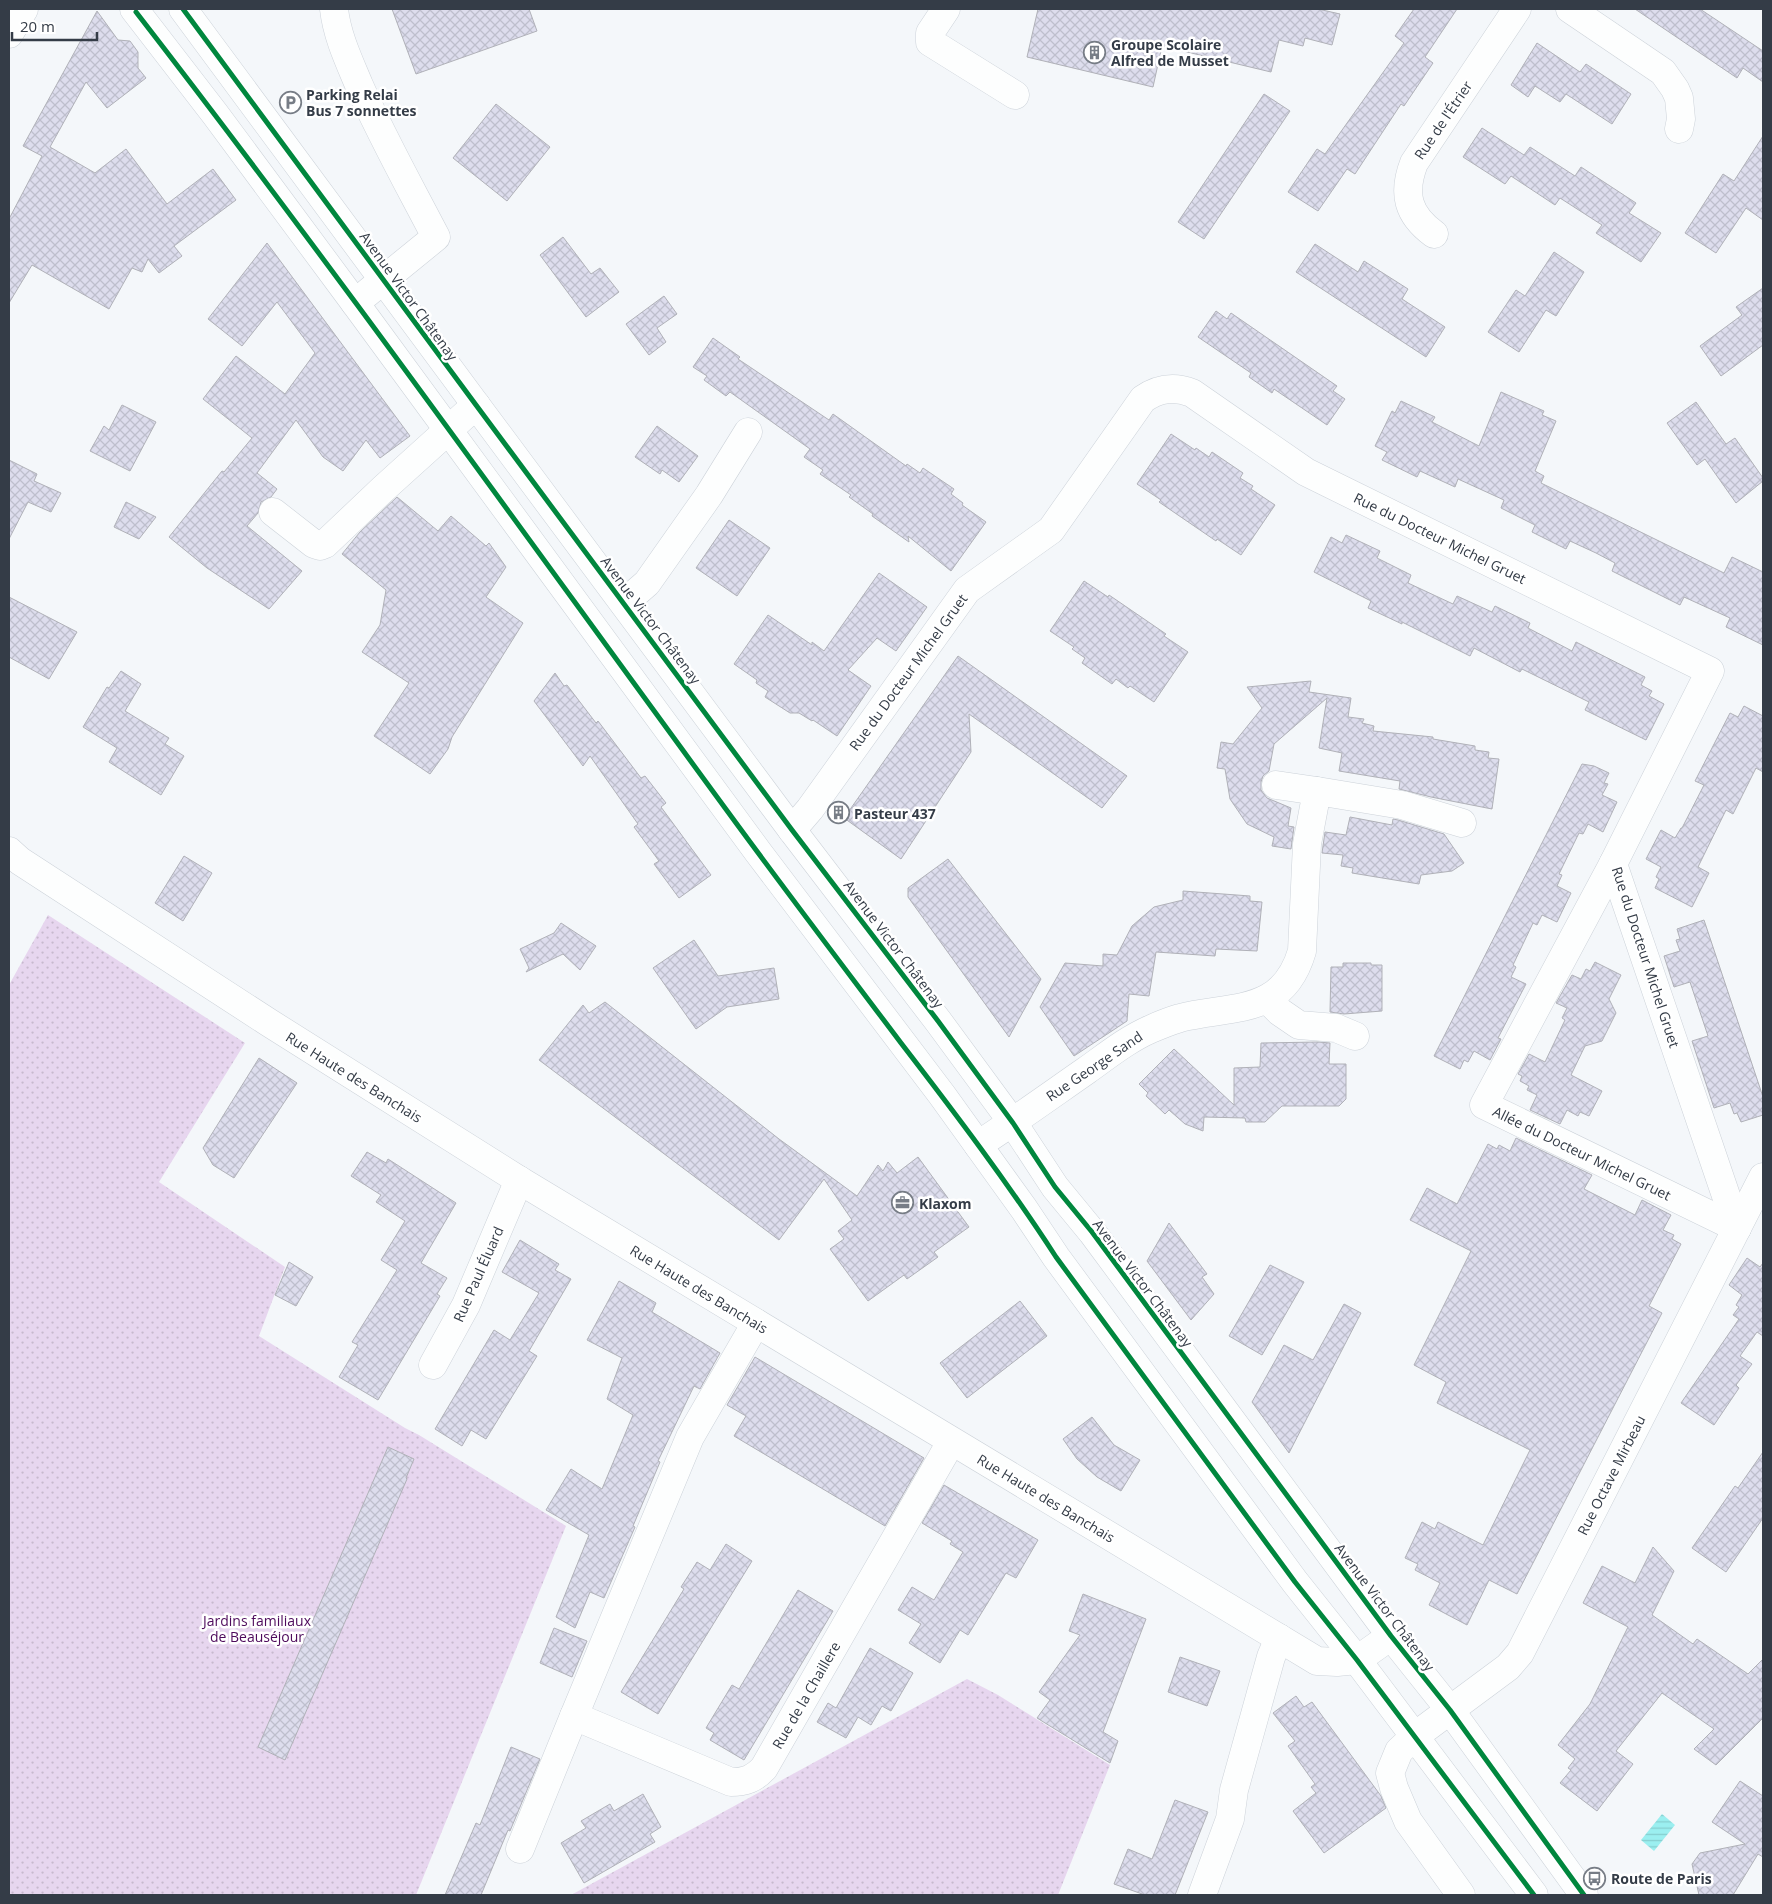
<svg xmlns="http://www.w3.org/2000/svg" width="1772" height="1904" viewBox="0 0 1772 1904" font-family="'Open Sans',sans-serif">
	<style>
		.garden { fill: url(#garden-dots) }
		.water { fill: url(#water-rules) }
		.building { fill: url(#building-cross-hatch); stroke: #b0b1b8 }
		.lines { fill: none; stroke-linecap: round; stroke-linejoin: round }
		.minor-casing { stroke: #ccd2d9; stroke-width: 29 }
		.major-casing { stroke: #ccd2d9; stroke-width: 29 }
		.minor { stroke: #fdfefe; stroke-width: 28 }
		.major { stroke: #fdfefe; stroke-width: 28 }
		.cycleway-casing { stroke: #fff; stroke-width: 8 }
		.cycleway { stroke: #00873e; stroke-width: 5 }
		.labels { text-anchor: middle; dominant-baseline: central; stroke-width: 5; stroke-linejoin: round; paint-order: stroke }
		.poi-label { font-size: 14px; font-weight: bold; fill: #343c47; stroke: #fff; text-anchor: start }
		.street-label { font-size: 14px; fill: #343c47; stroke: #fff }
		.park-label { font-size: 14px; fill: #4e0b5c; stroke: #fff }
	</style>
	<defs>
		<pattern id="garden-dots" width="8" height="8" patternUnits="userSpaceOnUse" patternTransform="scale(1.25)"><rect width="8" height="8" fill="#e7d6ef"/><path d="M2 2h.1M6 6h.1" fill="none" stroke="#c7b9ce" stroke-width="1.8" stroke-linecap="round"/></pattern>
		<pattern id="water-rules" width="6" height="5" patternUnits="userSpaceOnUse" patternTransform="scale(1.25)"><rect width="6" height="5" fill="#9beff0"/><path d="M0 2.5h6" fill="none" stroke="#86cecf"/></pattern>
		<pattern id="building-cross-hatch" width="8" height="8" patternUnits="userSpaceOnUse" patternTransform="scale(1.25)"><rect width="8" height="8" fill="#dddded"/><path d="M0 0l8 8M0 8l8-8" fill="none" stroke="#bebfcd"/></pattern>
	</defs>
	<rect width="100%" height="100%" fill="#f4f7fa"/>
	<g class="garden">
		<polygon points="48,915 245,1043 159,1182 285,1267 259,1336 405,1428 419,1435 566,1526 416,1895 9,1895 9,985"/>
		<polygon points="967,1679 998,1695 1110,1765 1058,1895 571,1895"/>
	</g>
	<polygon class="water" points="1662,1814 1675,1825 1654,1851 1641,1840"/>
	<g class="building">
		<polygon points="392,9 529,9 537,31 416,74"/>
		<polygon points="1038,9 1318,9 1340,14 1332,45 1305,38 1303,46 1279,40 1271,72 1162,46 1153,87 1027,57"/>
		<polygon points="1414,9 1457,9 1425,57 1433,63 1404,106 1401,104 1355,174 1347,169 1318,211 1288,192 1317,149 1325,154 1404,43 1395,36"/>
		<polygon points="1635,9 1700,9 1763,51 1763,82 1743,68 1737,78"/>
		<polygon points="97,11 118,40 130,41 138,52 138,68 146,78 107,108 86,82 50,147 95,173 126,149 167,204 213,169 236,200 174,246 182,256 159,273 148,259 142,272 132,268 109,309 32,265 9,303 9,219 42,156 23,146"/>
		<polygon points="1537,43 1580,72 1586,64 1631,94 1612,124 1566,94 1560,102 1535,86 1528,97 1511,85"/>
		<polygon points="1264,94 1290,111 1204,239 1178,222"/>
		<polygon points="496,104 550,147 507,201 453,158"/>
		<polygon points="1482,128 1524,155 1530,147 1575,176 1581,167 1636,203 1629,213 1661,233 1641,262 1596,233 1602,225 1560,198 1555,205 1511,176 1505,184 1463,157"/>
		<polygon points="1763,136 1763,220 1746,208 1716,253 1685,233 1723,174 1734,181"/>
		<polygon points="563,237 591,274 600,268 619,292 586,317 540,255"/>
		<polygon points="267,243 410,436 380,458 366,440 343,471 323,457 296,420 257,473 277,489 271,497 261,502 258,513 247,526 302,571 269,609 207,568 169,537 222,471 224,472 252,438 203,399 236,356 285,394 315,353 277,302 242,346 208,319"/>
		<polygon points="1315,244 1358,272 1364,261 1408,289 1402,299 1445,327 1426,357 1296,272"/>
		<polygon points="1554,252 1584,272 1556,316 1546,310 1519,352 1488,332 1516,290 1525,296"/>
		<polygon points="1763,288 1763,345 1721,376 1700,346 1742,315 1736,307"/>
		<polygon points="664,296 677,314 657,328 666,342 649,355 626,324"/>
		<polygon points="1216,311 1227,319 1231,313 1337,386 1333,391 1345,399 1327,425 1274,389 1272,393 1249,377 1251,373 1198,337"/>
		<polygon points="713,338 740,357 738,359 829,420 833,414 906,466 907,464 920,473 923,468 954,489 951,494 963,503 962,505 986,522 951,571 908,536 909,542 872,516 873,514 849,497 851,495 820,474 823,470 804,457 810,449 730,392 726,396 704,380 707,376 693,367"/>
		<polygon points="1501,392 1544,411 1542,415 1556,421 1535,471 1544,476 1541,483 1724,573 1732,557 1763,572 1763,645 1726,627 1730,618 1684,597 1680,605 1612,571 1615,563 1596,553 1570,541 1566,549 1532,532 1535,525 1501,508 1504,500 1458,479 1455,487 1420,471 1417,477 1382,460 1387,452 1375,446 1392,411 1395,413 1401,401 1435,417 1432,422 1479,446"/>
		<polygon points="1696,402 1726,444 1735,438 1763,478 1763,481 1736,503 1705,459 1697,465 1667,423"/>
		<polygon points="122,405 156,422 130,471 90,451 104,426 109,430"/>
		<polygon points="657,426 698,456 679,482 662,470 660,474 635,457"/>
		<polygon points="1171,434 1195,450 1196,448 1209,457 1212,452 1243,473 1240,478 1253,486 1251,489 1275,505 1241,555 1217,539 1216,541 1159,502 1161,500 1137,484"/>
		<polygon points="9,460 37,474 34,481 61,493 51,512 28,502 9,539"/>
		<polygon points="397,497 438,531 451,516 486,546 489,543 506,567 486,597 523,623 452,737 448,749 430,774 374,736 409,683 362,652 380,625 386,590 342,554 360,532"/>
		<polygon points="126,502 156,517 139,539 114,527"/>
		<polygon points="729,520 770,548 737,596 696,568"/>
		<polygon points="1346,535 1380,551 1377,558 1411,575 1408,583 1453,604 1457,596 1492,612 1495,606 1530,623 1528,628 1572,651 1576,642 1645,677 1641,685 1652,691 1649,696 1664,704 1646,740 1585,710 1589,702 1522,669 1520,672 1474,648 1470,656 1402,622 1402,624 1368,608 1371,601 1314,572 1331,537 1342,543"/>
		<polygon points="879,573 927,607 896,651 877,638 848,670 871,686 837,736 813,720 812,721 799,713 790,713 765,697 768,691 756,683 757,680 734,664 768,615 812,645 812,642 824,651"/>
		<polygon points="1084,581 1108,597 1109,595 1166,634 1164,636 1188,652 1154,702 1130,686 1128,688 1116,679 1112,684 1082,663 1085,658 1072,649 1074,647 1050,631"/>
		<polygon points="9,597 77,632 49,679 9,657"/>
		<polygon points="958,656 1127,776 1102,808 969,714 971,752 901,859 844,818"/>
		<polygon points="121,671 141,684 125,711 169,738 165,744 184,756 161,795 109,762 117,748 83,727 107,687 109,688"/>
		<polygon points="555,673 564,686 567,685 596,723 598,721 641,778 645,776 666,803 661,807 711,875 679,898 654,864 659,861 634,827 638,824 590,756 583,766 534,701"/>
		<polygon points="1311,681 1309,692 1351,698 1348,717 1364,719 1362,723 1374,726 1373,731 1433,737 1433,739 1475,746 1475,750 1489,752 1488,758 1499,759 1492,809 1431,797 1399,789 1400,781 1339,771 1342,753 1319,748 1327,698 1274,744 1269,771 1263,776 1261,782 1261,790 1267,798 1291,808 1288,826 1294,827 1291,849 1272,846 1274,837 1247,824 1230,799 1225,769 1217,768 1221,742 1233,744 1262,708 1247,687"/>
		<polygon points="1744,706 1763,716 1763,772 1756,768 1733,814 1726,810 1698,867 1709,873 1692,907 1655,888 1659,879 1656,877 1661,867 1646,859 1661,830 1675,838 1681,828 1682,828 1704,785 1695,781 1730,713 1738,717"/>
		<polygon points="1582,764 1594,766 1609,773 1604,783 1608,784 1602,795 1617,802 1603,832 1588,824 1583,834 1579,833 1559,874 1562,875 1557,886 1571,893 1557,922 1542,915 1537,925 1533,923 1513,965 1516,967 1511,977 1526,984 1498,1038 1501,1039 1490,1060 1474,1051 1468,1062 1464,1060 1460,1069 1434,1056"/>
		<polygon points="1350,817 1392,825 1393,819 1398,820 1444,834 1464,863 1452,871 1421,875 1419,884 1352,873 1353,868 1341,866 1343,855 1322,853 1325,832 1346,835"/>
		<polygon points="184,856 212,873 183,921 155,903"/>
		<polygon points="948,859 1041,979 1009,1037 908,897 908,888"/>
		<polygon points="1183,891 1250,896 1250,901 1262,902 1257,951 1216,949 1215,956 1156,952 1149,996 1129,994 1127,1021 1074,1056 1040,1007 1065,963 1103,966 1103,954 1117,955 1132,926 1154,907 1183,900"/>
		<polygon points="1704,920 1763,1097 1763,1115 1741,1122 1737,1113 1734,1114 1730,1103 1714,1108 1692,1041 1708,1036 1690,982 1674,987 1664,956 1680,951 1676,940 1680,939 1677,929"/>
		<polygon points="561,923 596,946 580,970 563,954 526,972 529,968 520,949 554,933"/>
		<polygon points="694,940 718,976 774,968 779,999 727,1007 696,1029 653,968"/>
		<polygon points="1595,962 1621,975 1609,999 1616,1013 1602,1041 1585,1046 1571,1075 1602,1091 1589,1116 1580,1112 1578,1116 1567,1110 1560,1124 1530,1110 1537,1095 1527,1090 1529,1086 1520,1081 1522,1076 1518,1074 1529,1054 1545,1062 1565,1020 1562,1018 1567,1008 1556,1003 1572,975 1581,979 1586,969 1590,971"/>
		<polygon points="1343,963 1371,963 1371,965 1382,965 1382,1011 1344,1014 1330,1012 1331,967 1343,967"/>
		<polygon points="605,1002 779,1139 857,1196 878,1165 883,1171 888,1162 897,1173 918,1157 969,1227 934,1252 938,1257 907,1279 904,1275 868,1301 830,1249 844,1239 838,1231 852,1220 824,1179 779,1240 539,1060 583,1005 589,1013"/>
		<polygon points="1318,1042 1330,1043 1329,1064 1346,1064 1346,1099 1339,1106 1282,1106 1265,1122 1246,1122 1245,1118 1204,1117 1203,1131 1185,1124 1169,1110 1165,1114 1146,1096 1148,1093 1139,1084 1174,1049 1234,1105 1234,1068 1260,1067 1261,1043"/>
		<polygon points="259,1058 297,1083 234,1178 213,1165 203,1148"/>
		<polygon points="1516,1138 1592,1175 1584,1189 1635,1215 1642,1200 1671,1215 1663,1230 1674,1235 1672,1239 1681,1244 1649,1306 1662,1313 1517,1594 1489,1580 1467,1625 1429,1605 1440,1583 1415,1570 1418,1564 1405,1558 1422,1522 1435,1529 1438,1522 1483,1545 1530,1450 1437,1403 1446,1382 1414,1365 1471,1251 1410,1220 1427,1188 1457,1204 1488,1144 1497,1149 1499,1145 1510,1151"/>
		<polygon points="367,1152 386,1163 388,1159 456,1203 421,1263 447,1278 437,1294 440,1296 378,1400 339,1377 358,1345 352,1342 397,1270 381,1260 405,1221 376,1202 381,1195 351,1176"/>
		<polygon points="1169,1223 1207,1274 1202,1277 1214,1294 1191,1320 1147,1261"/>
		<polygon points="520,1240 559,1264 555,1270 571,1279 529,1351 537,1356 486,1439 471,1430 462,1446 435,1429 494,1330 510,1340 539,1293 502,1272"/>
		<polygon points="1747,1258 1760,1267 1763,1263 1763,1336 1757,1332 1740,1356 1752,1364 1736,1385 1739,1388 1714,1425 1681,1403 1739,1319 1733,1315 1739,1307 1736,1305 1742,1295 1729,1285"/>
		<polygon points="289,1262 313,1277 296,1306 275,1295"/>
		<polygon points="1270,1265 1304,1282 1262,1355 1229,1336"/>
		<polygon points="619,1281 656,1303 652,1312 720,1353 700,1389 694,1386 658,1461 660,1462 633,1526 635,1527 604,1598 590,1592 575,1628 556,1617 589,1535 546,1510 571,1469 602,1489 633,1415 607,1399 622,1358 587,1340"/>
		<polygon points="1020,1301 1047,1336 967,1398 940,1363"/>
		<polygon points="1344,1304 1361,1313 1289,1453 1252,1402 1284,1345 1313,1360"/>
		<polygon points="755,1357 924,1458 885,1526 734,1436 746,1416 727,1405"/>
		<polygon points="1092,1417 1114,1445 1140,1460 1121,1491 1097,1477 1077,1459 1063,1439"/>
		<polygon points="388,1447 414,1459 406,1478 407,1479 285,1760 258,1747"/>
		<polygon points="1763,1452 1763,1518 1726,1572 1692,1548 1735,1486 1738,1488"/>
		<polygon points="944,1485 1038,1540 1016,1578 1006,1573 968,1635 960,1630 940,1663 909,1643 921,1624 898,1610 912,1587 934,1600 963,1552 950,1544 952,1541 922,1523"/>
		<polygon points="726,1544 752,1561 658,1714 621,1692 684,1589 681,1587 697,1562 710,1570"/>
		<polygon points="1653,1547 1674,1571 1652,1615 1693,1644 1697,1639 1748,1674 1763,1659 1763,1718 1716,1765 1694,1749 1714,1729 1662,1693 1616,1751 1633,1764 1597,1811 1560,1783 1571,1770 1568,1768 1575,1759 1558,1745 1590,1704 1628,1627 1583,1603 1602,1566 1635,1583"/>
		<polygon points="798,1590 833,1611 744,1760 710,1740 714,1733 706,1728 732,1685 739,1689"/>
		<polygon points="1083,1594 1146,1619 1103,1732 1118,1741 1110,1763 1037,1718 1050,1700 1039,1692 1080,1635 1069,1631"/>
		<polygon points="554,1628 587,1641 572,1677 540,1663"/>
		<polygon points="870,1648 913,1673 891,1711 882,1706 871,1725 858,1717 846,1738 817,1722 828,1703 836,1708"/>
		<polygon points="1180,1657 1220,1671 1207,1706 1168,1692"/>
		<polygon points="1296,1696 1304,1707 1312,1702 1381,1796 1386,1808 1324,1853 1293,1811 1316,1793 1311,1787 1315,1784 1288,1746 1295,1741 1273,1713"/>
		<polygon points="511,1747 540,1759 510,1831 508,1830 481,1895 445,1895 476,1823 480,1825"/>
		<polygon points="1740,1781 1763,1796 1763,1857 1758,1854 1733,1895 1699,1895 1692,1864 1700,1853 1745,1844 1712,1822"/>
		<polygon points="643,1794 661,1827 650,1834 655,1842 584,1883 561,1843 586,1828 581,1821 610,1804 614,1811"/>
		<polygon points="1175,1800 1208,1812 1175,1895 1145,1895 1114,1884 1128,1849 1152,1859"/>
	</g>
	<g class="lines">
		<defs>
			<g id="minor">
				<path d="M334,9C337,36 349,61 359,85C382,137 410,187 436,237L355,303"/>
				<polyline points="946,9 930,33 930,42 1015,95"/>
				<polyline points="1570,9 1663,72 1675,89 1679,98 1681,119 1679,129"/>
				<polyline points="9,34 24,9"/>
				<path d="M1434,234C1408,215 1402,194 1414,163L1517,9"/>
				<polyline points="273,512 314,544 320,546 325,544 383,489 476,405"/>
				<polyline points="624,603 647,583 709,495 748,432"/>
				<polyline points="1276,785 1317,791"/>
				<path d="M792,830L810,809L967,590L1051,530L1143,399C1159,388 1174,386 1192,393L1306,472L1710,671L1613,864L1737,1228"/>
				<polyline points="9,851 20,861 268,1022 519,1180 1317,1661 1337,1662 1357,1660 1391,1636"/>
				<polyline points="1613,864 1484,1105 1737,1228"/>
				<polyline points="1267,999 1280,1012 1299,1025 1336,1028 1355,1036"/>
				<path d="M978,1145C1015,1121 1051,1095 1087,1070C1108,1055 1128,1039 1151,1029C1160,1025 1170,1021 1180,1018C1233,1005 1283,1016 1302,951L1307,844L1317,791L1402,805L1462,823"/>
				<path d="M756,1323L690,1437L574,1716L731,1782C745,1782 754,1779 764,1768L951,1442"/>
				<polyline points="433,1365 466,1305 519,1180"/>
				<polyline points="520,1849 574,1716"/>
				<polyline points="1202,1895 1230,1819 1234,1790 1271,1657 1279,1638"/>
				<polyline points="1461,1895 1408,1821 1394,1788 1390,1773 1399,1751 1415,1736 1508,1667 1520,1653 1763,1177"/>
			</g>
			<g id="major">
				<polyline points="134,9 215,114 355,303 758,852 942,1095 1024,1209 1056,1257 1295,1582 1357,1660 1534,1895"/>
				<polyline points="183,9 476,405 792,830 938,1021 1013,1123 1055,1187 1092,1232 1391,1636 1450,1710 1584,1895"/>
			</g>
		</defs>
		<use href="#minor" class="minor-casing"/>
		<use href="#major" class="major-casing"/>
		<use href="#minor" class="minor"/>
		<use href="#major" class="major"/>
		<defs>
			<g id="cycleway">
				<polyline points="183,9 476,405 792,830 938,1021 1013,1123 1055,1187 1092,1232 1391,1636 1450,1710 1584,1895"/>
				<path d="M136,12C339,274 532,545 728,812C785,890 843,966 901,1043C955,1113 1008,1183 1056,1257L1295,1582L1357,1660L1534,1895"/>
			</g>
		</defs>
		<use href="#cycleway" class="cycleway-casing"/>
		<use href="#cycleway" class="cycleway"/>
	</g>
	<defs>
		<symbol id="building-ring" viewBox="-11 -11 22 22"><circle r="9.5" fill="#fff" stroke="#777d86" stroke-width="1.5"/><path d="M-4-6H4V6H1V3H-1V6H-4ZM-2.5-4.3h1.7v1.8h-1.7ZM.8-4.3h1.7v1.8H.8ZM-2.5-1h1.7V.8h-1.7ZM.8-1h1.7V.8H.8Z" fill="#777d86"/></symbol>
		<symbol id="parking-ring" viewBox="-11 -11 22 22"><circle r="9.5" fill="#fff" stroke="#777d86" stroke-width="1.5"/><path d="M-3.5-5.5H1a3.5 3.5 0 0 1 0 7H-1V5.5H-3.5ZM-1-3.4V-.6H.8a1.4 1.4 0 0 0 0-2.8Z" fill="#777d86"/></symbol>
		<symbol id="office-ring" viewBox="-11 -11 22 22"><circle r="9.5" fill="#fff" stroke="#777d86" stroke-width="1.5"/><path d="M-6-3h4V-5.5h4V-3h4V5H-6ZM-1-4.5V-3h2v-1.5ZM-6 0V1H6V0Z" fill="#777d86"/></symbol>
		<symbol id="bus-ring" viewBox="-11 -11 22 22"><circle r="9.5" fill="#fff" stroke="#777d86" stroke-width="1.5"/><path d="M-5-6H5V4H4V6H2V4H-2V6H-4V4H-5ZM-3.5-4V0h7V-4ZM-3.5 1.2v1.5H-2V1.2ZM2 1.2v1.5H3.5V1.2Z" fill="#777d86"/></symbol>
	</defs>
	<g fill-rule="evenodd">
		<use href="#building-ring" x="1082" y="40" width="25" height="25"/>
		<use href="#parking-ring" x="278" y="90" width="25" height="25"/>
		<use href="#building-ring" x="826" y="800" width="25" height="25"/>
		<use href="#office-ring" x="890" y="1190" width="25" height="25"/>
		<use href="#bus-ring" x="1582" y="1866" width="25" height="25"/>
	</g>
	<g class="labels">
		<g class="poi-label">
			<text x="1111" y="44">Groupe Scolaire<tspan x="1111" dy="16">Alfred de Musset</tspan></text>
			<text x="306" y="94">Parking Relai<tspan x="306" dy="16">Bus 7 sonnettes</tspan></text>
			<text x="854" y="813">Pasteur 437</text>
			<text x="919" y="1203">Klaxom</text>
			<text x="1611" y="1878">Route de Paris</text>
		</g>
		<g class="street-label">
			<text transform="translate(1443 120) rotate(-56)">Rue de l'Étrier</text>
			<text transform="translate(409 296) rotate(54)">Avenue Victor Châtenay</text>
			<text transform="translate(1440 538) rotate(26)">Rue du Docteur Michel Gruet</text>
			<text transform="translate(651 620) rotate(53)">Avenue Victor Châtenay</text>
			<text transform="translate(908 672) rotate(-54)">Rue du Docteur Michel Gruet</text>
			<text transform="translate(894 944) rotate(53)">Avenue Victor Châtenay</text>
			<text transform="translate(1646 957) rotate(72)">Rue du Docteur Michel Gruet</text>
			<text transform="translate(1094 1066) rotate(-34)">Rue George Sand</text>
			<text transform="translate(354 1077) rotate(32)">Rue Haute des Banchais</text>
			<text transform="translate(1582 1153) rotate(26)">Allée du Docteur Michel Gruet</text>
			<text transform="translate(478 1274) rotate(-66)">Rue Paul Éluard</text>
			<text transform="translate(1143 1283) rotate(53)">Avenue Victor Châtenay</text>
			<text transform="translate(699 1289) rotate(31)">Rue Haute des Banchais</text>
			<text transform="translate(1611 1475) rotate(-63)">Rue Octave Mirbeau</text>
			<text transform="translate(1046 1498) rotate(31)">Rue Haute des Banchais</text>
			<text transform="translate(1385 1607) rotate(53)">Avenue Victor Châtenay</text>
			<text transform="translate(806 1695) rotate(-60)">Rue de la Chaillere</text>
		</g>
		<g class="park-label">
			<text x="257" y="1620">Jardins familiaux<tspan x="257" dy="16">de Beauséjour</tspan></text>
		</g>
	</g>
	<rect width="1772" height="1904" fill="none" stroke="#343c47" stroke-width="20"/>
	<path d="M12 32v8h85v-8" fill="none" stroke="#343c47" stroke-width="2.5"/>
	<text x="20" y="32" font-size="15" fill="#343c47" stroke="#ffffff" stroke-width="4" paint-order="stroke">20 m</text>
</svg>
